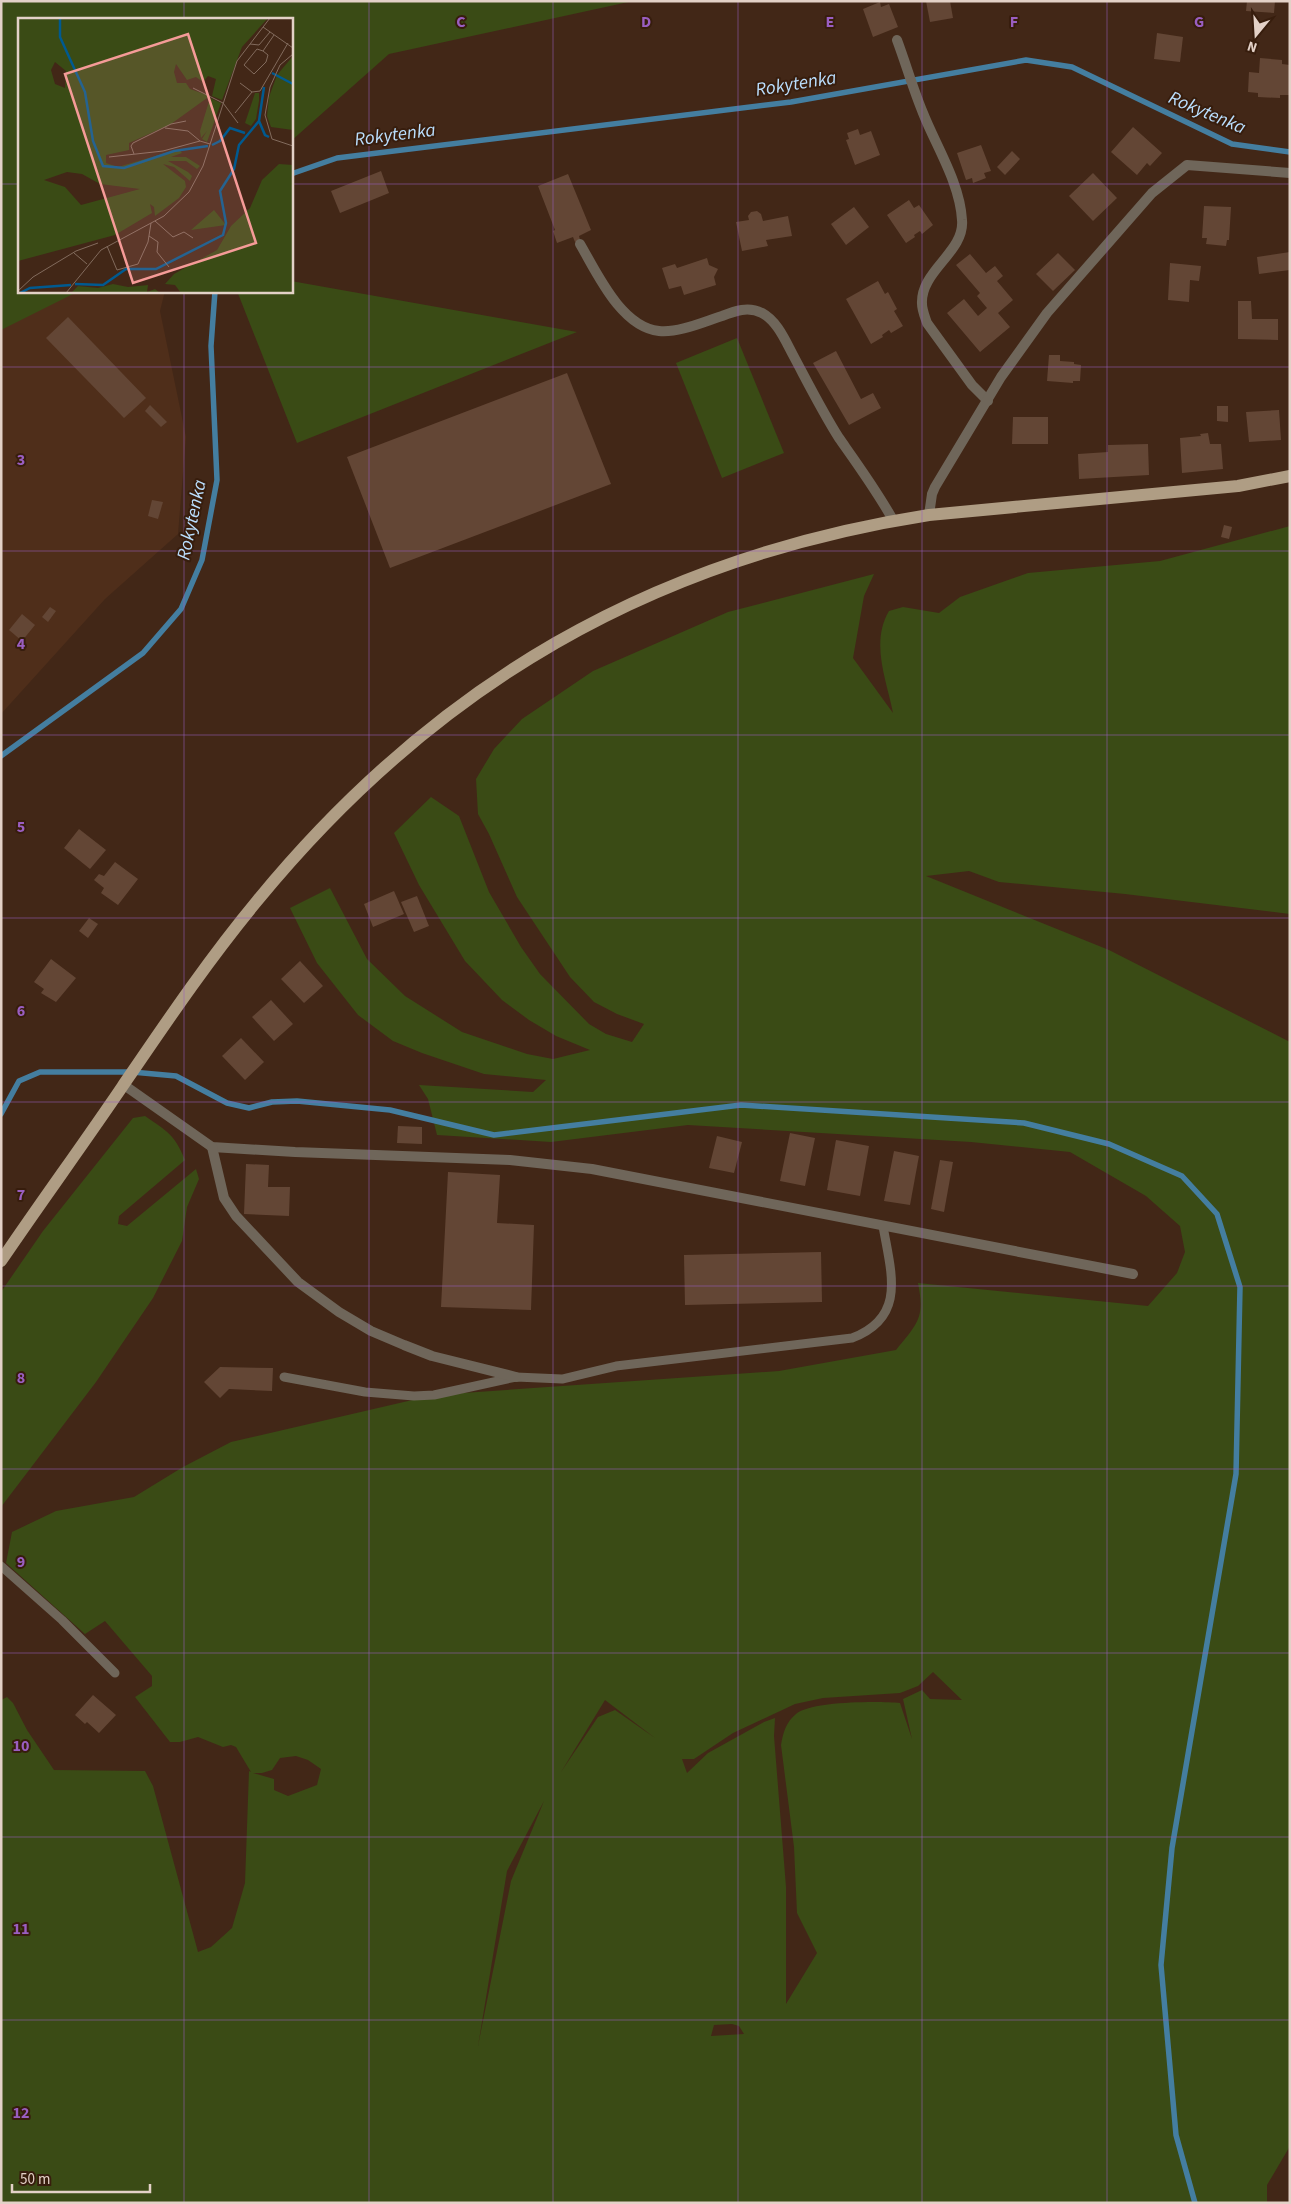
<svg xmlns="http://www.w3.org/2000/svg" width="1291" height="2204" viewBox="0 0 1291 2204" font-family="'Source Sans 3',sans-serif">
	<style>
		.built { fill: #4f2e1a }
		.green { fill: #3a4b15; fill-rule: evenodd }
		.lines { fill: none; stroke-linecap: round; stroke-linejoin: round }
		.stream { stroke: #447ea0; stroke-width: 5.5 }
		.building { fill: #634635 }
		.service { stroke: #6f665a; stroke-width: 9 }
		.minor { stroke: #6f665a; stroke-width: 10 }
		.primary { stroke: #af9d84; stroke-width: 12 }
		.grid { fill: none; stroke: #9a5ec1; stroke-width: 1; stroke-opacity: 0.55 }
		.labels { text-anchor: middle; dominant-baseline: central; stroke-width: 4; stroke-linejoin: round; paint-order: stroke }
		.water-label { font-size: 19px; font-style: italic; fill: #badefd; stroke: #371d0d }
		.inset-river { fill: none; stroke: #005a90; stroke-width: 2.5 }
		.inset-road { fill: none; stroke: #826b5d; stroke-width: 1 }
		.view { fill: #f59b98; fill-opacity: 0.15; stroke: #f59b98; stroke-width: 2.5 }
		.inset-edge { fill: none; stroke: #e3d1c7; stroke-width: 2.5 }
		.grid-label { font-size: 16px; text-anchor: middle; font-weight: bold; fill: #9a5ec1; stroke: #371d0d; stroke-width: 4; stroke-linejoin: round; paint-order: stroke }
	</style>
	<rect width="100%" height="100%" fill="#422717"/>
	<polygon class="built" points="70,291 165,291 160,311 186,437 178,534 105,599 1,714 1,328"/>
	<g class="green">
		<polygon points="1,1 633,1 389,54 291,141 291,19 19,19 19,291 79,291 1,330"/>
		<polygon points="291,281 577,332 297,443 237,291 291,291"/>
		<polygon points="737,338 784,453 722,478 676,363"/>
		<path d="M1290,526V914L1125,894L999,882L969,871L926,876L1109,950L1290,1042V2146L1267,2185V2203H1V1700L7,1697L13,1703L27,1730L54,1770L145,1771L153,1786L198,1952L211,1947L232,1928L245,1883L249,1771L251,1772L236,1747L231,1745L223,1747L198,1737L180,1742H170L135,1697L152,1686V1676L105,1621L85,1634L6,1563L12,1532L56,1511L134,1497L183,1467L231,1442L434,1395L779,1371L896,1350C918,1323 925,1318 918,1283L1148,1306L1177,1273L1185,1252L1180,1226L1146,1196L1070,1152L971,1142L688,1125L551,1142L437,1135L428,1099L419,1085L533,1092L546,1080L484,1074L422,1053L393,1041L358,1015L317,963L290,908L330,888L367,959L405,996L462,1032L527,1054L553,1059L590,1050L556,1036L529,1020L502,1000L465,961L419,885L394,833L431,797L459,816L489,892L521,947L540,974L589,1024L606,1034L632,1042L644,1024L617,1014L594,1002L570,977L517,897L489,834L478,814L476,779L494,749L522,719L593,671L728,612L874,574L864,596L853,658L893,713C887,681 870,643 889,611L903,607L939,613L960,597L1028,573L1160,561ZM933,1672L962,1700L930,1699L922,1690L903,1699L912,1739L900,1703C879,1701 811,1701 796,1714C786,1722 783,1733 781,1745L794,1847L797,1913L817,1953L786,2004V1887L774,1736L775,1718L764,1722L708,1753L687,1773L682,1759H694L733,1733L795,1704L823,1698L900,1693L918,1686ZM605,1700L655,1738L615,1710L598,1717L561,1772ZM296,1756L308,1760L321,1769L317,1785L288,1796L274,1790V1779L253,1773H262L272,1770L280,1758ZM544,1801L511,1881L478,2046L507,1871ZM732,2024L739,2026L744,2034L711,2036L714,2025Z"/>
		<path d="M145,1116C167,1131 175,1135 185,1160L119,1216L118,1224L127,1226L196,1169L199,1179L187,1207L182,1241L153,1298L96,1382L1,1507V1292L43,1231L133,1118Z"/>
	</g>
	<g class="lines">
		<g class="stream">
			<polyline points="291,174 337,158 791,102 1026,60 1072,67 1232,144 1290,152"/>
			<polyline points="1,756 143,653 181,609 202,560 217,480 211,346 215,291"/>
			<polyline points="1,1114 19,1081 40,1072 132,1072 176,1076 227,1103 249,1108 272,1102 297,1101 390,1110 494,1135 741,1105 1024,1123 1109,1144 1182,1176 1217,1214 1240,1287 1236,1474 1172,1848 1161,1965 1176,2135 1195,2203"/>
		</g>
	</g>
	<g class="building">
		<polygon points="926,1 950,1 953,18 930,22"/>
		<polygon points="1247,1 1275,1 1274,13 1246,11"/>
		<polygon points="880,2 881,7 889,4 898,27 873,37 863,9"/>
		<polygon points="1157,33 1183,37 1180,62 1154,59"/>
		<polygon points="1260,58 1282,60 1282,64 1290,65 1290,95 1280,95 1280,98 1258,97 1258,93 1248,92 1249,72 1259,73"/>
		<polygon points="1133,127 1162,153 1150,166 1147,163 1137,175 1111,152"/>
		<polygon points="858,129 860,135 871,131 880,155 855,165 846,140 849,139 847,133"/>
		<polygon points="981,145 991,171 984,173 986,178 973,183 972,178 966,180 957,153"/>
		<polygon points="1012,151 1020,159 1005,175 997,167"/>
		<polygon points="381,171 389,193 340,213 331,191"/>
		<polygon points="1093,173 1117,198 1093,221 1069,196"/>
		<polygon points="568,174 591,230 579,236 580,240 575,242 573,237 557,243 553,231 555,230 538,186"/>
		<polygon points="909,200 914,208 919,205 933,225 922,234 920,231 914,235 915,237 906,243 887,215"/>
		<polygon points="1204,206 1231,207 1229,240 1227,240 1226,246 1206,244 1207,238 1202,238"/>
		<polygon points="854,207 869,227 846,245 831,224"/>
		<polygon points="757,211 761,214 763,221 788,216 792,236 766,240 768,246 742,251 736,222 749,220 748,216 751,212"/>
		<polygon points="1290,252 1290,270 1259,274 1257,257"/>
		<polygon points="1058,253 1075,270 1053,291 1036,274"/>
		<polygon points="970,254 986,273 995,266 1003,276 997,281 1013,300 998,313 1010,327 980,352 947,313 964,299 978,316 987,308 977,296 980,293 956,265"/>
		<polygon points="707,258 709,265 718,269 714,277 716,285 684,295 681,286 669,289 662,268 675,264 677,268"/>
		<polygon points="1170,263 1201,266 1199,281 1190,280 1189,302 1168,300"/>
		<polygon points="878,281 885,294 888,292 897,309 894,311 903,326 891,333 889,330 882,335 883,337 871,344 846,299"/>
		<polygon points="1238,301 1251,301 1252,319 1278,319 1278,340 1238,339"/>
		<polygon points="68,317 146,398 124,418 46,338"/>
		<polygon points="836,351 861,399 873,393 881,408 849,425 813,363"/>
		<polygon points="1049,355 1060,355 1060,361 1074,362 1074,364 1081,365 1080,381 1073,381 1073,383 1047,381"/>
		<polygon points="567,373 611,484 390,568 347,457"/>
		<polygon points="150,405 167,422 161,427 145,411"/>
		<polygon points="1217,406 1228,406 1228,422 1217,421"/>
		<polygon points="1279,410 1281,440 1249,442 1246,412"/>
		<polygon points="1013,417 1048,417 1048,444 1012,444"/>
		<polygon points="1208,433 1210,444 1221,444 1223,469 1182,473 1180,438 1201,436 1200,434"/>
		<polygon points="1148,444 1149,475 1079,479 1078,454 1108,452 1108,445"/>
		<polygon points="152,500 163,502 158,519 148,516"/>
		<polygon points="1224,525 1232,527 1229,539 1221,537"/>
		<polygon points="50,607 56,611 48,622 42,617"/>
		<polygon points="22,614 35,625 22,641 9,630"/>
		<polygon points="79,829 106,850 90,869 64,848"/>
		<polygon points="115,862 138,879 118,905 101,893 104,888 94,880 99,874 104,876"/>
		<polygon points="394,891 404,914 373,927 364,904"/>
		<polygon points="417,896 429,926 414,932 401,902"/>
		<polygon points="89,918 98,924 88,938 79,931"/>
		<polygon points="51,959 76,978 56,1002 41,993 44,989 34,982"/>
		<polygon points="300,961 323,986 304,1003 281,979"/>
		<polygon points="271,1000 293,1024 274,1041 252,1017"/>
		<polygon points="241,1038 264,1062 245,1080 222,1056"/>
		<polygon points="398,1126 422,1127 422,1144 397,1143"/>
		<polygon points="790,1133 815,1138 805,1186 780,1181"/>
		<polygon points="717,1136 742,1142 734,1173 709,1168"/>
		<polygon points="836,1140 869,1146 860,1196 827,1190"/>
		<polygon points="894,1151 919,1156 910,1205 884,1201"/>
		<polygon points="940,1160 953,1162 944,1212 931,1209"/>
		<polygon points="246,1164 269,1165 268,1187 290,1187 289,1216 244,1214"/>
		<polygon points="448,1172 500,1175 497,1223 534,1225 531,1310 441,1307"/>
		<polygon points="821,1252 822,1302 685,1305 684,1255"/>
		<polygon points="220,1367 273,1368 272,1391 229,1389 220,1398 204,1382"/>
		<polygon points="93,1695 116,1715 99,1733 87,1722 85,1724 75,1715"/>
	</g>
	<g class="lines">
		<g class="service">
			<path d="M284,1377L365,1392L414,1396L434,1395L516,1377L562,1379L616,1366L852,1338C907,1317 891,1273 883,1226"/>
			<polyline points="1,1566 62,1620 115,1673"/>
		</g>
		<g class="minor">
			<path d="M897,40C906,64 913,89 923,113C936,146 960,183 962,220C965,252 920,271 922,304C922,310 925,317 927,323L972,385L988,401"/>
			<path d="M580,244C597,273 621,327 659,331C679,333 703,322 722,316C735,311 748,306 762,313C777,321 785,340 793,355C808,383 822,411 839,438C858,465 877,491 893,520"/>
			<polyline points="929,515 932,494 935,487 1001,377 1047,313 1152,193 1187,165 1290,173"/>
			<polyline points="124,1085 212,1147 295,1152 510,1160 592,1169 1133,1274"/>
			<polyline points="212,1147 224,1198 236,1216 298,1282 339,1312 371,1331 404,1345 432,1356 516,1377"/>
		</g>
		<path class="primary" d="M1,1261C41,1202 82,1146 122,1087C165,1024 208,960 257,901C435,684 652,558 929,515L1238,486L1290,476"/>
	</g>
	<path class="grid" d="M184,1V19M369,1V2203M553,1V2203M738,1V2203M922,1V2203M1107,1V2203M1,184H19M291,184H1290M184,291V2203M1,367H1290M1,551H1290M1,735H1290M1,918H1290M1,1102H1290M1,1286H1290M1,1469H1290M1,1653H1290M1,1837H1290M1,2020H1290"/>
	<g class="labels">
		<g class="water-label">
			<text transform="translate(796 84) rotate(-9)">Rokytenka</text>
			<text transform="translate(1207 113) rotate(23)">Rokytenka</text>
			<text transform="translate(395 135) rotate(-7)">Rokytenka</text>
			<text transform="translate(192 520) rotate(-78)">Rokytenka</text>
		</g>
	</g>
	<g transform="translate(18 18)">
		<rect width="275" height="275" fill="#422717"/>
		<path d="M0,0H250L224,29L204,82L194,78L198,61L190,58L185,64L178,59L169,62L158,46L156,54L159,65H168L172,71L189,77V80L153,106L111,125V132L88,137V145L100,149L161,131L164,135L153,139H168L182,148L179,151L168,143H150L170,154L174,158L172,163L156,149L145,146L167,163L168,169L161,180L137,198L136,189L132,186L134,195L97,217L0,243ZM37,44L48,53L47,70L37,66L33,52ZM49,154L64,156L82,166L122,171L63,187L47,169L26,162ZM275,38V112L253,109L249,98L251,79L259,57ZM237,75H241V83L238,101L233,108L227,105ZM192,80L203,85L189,124L184,121L189,113L183,120L182,113ZM261,146L275,147V275H163L157,267L147,266L156,256L199,232L213,208L232,190L244,162ZM196,192L208,207L173,212ZM95,266L110,269L130,267L129,274L137,271L142,275H53L60,268L80,270Z" fill="#3a4b15" fill-rule="evenodd"/>
		<path class="inset-river" d="M42,0V19L67,74L75,123L85,148L106,150L156,133L190,128M254,55L275,66M241,103L247,117L251,119M194,127L202,123L212,110L227,115M57,266L85,267L108,251H138L205,217L208,205L202,173L216,151L221,127L241,103L246,69M2,275L12,270L53,267"/>
		<path class="inset-road" d="M245,9L275,30M232,26L241,27L252,14M245,33L250,37L248,44L236,56L226,47L239,31L245,33L256,17M275,36L262,47L252,69L247,97L254,121L275,128M222,65L234,74L242,73L270,25M175,70L205,85L220,105M217,95L234,74M147,110L170,113L182,123M116,136L113,128L115,125L153,106L168,103M91,139L145,133L182,123L192,126M137,203L155,219L166,214L175,220M131,218L140,224L139,234L151,249M89,228L99,252L120,246L130,224L133,205M56,235L69,246M0,273L15,259L58,233L80,225M48,275L83,232L146,198L171,174L185,148L219,43L252,0"/>
		<path class="view" d="M170,16L238,225L115,265L47,56Z"/>
		<rect width="275" height="275" class="inset-edge"/>
	</g>
	<g class="grid-label">
		<text x="461" y="27">C</text>
		<text x="646" y="27">D</text>
		<text x="830" y="27">E</text>
		<text x="1014" y="27">F</text>
		<text x="1199" y="27">G</text>
		<text x="21" y="465">3</text>
		<text x="21" y="649">4</text>
		<text x="21" y="832">5</text>
		<text x="21" y="1016">6</text>
		<text x="21" y="1200">7</text>
		<text x="21" y="1383">8</text>
		<text x="21" y="1567">9</text>
		<text x="21" y="1751">10</text>
		<text x="21" y="1934">11</text>
		<text x="21" y="2118">12</text>
	</g>
	<rect width="1291" height="2204" fill="none" stroke="#e3d1c7" stroke-width="5"/>
	<g transform="translate(1256 35) rotate(198)" stroke="#371d0d" stroke-width="4" paint-order="stroke">
	<path d="M0-4L9 19L0 12L-9 19Z" fill="#e3d1c7"/>
	<text y="-8" font-size="14" font-weight="bold" text-anchor="middle" fill="#e3d1c7">N</text>
	</g>
	<path d="M12 2184v8h138v-8" fill="none" stroke="#e3d1c7" stroke-width="2.5"/>
	<text x="20" y="2184" font-size="15" fill="#e3d1c7" stroke="#371d0d" stroke-width="4" paint-order="stroke">50 m</text>
</svg>
